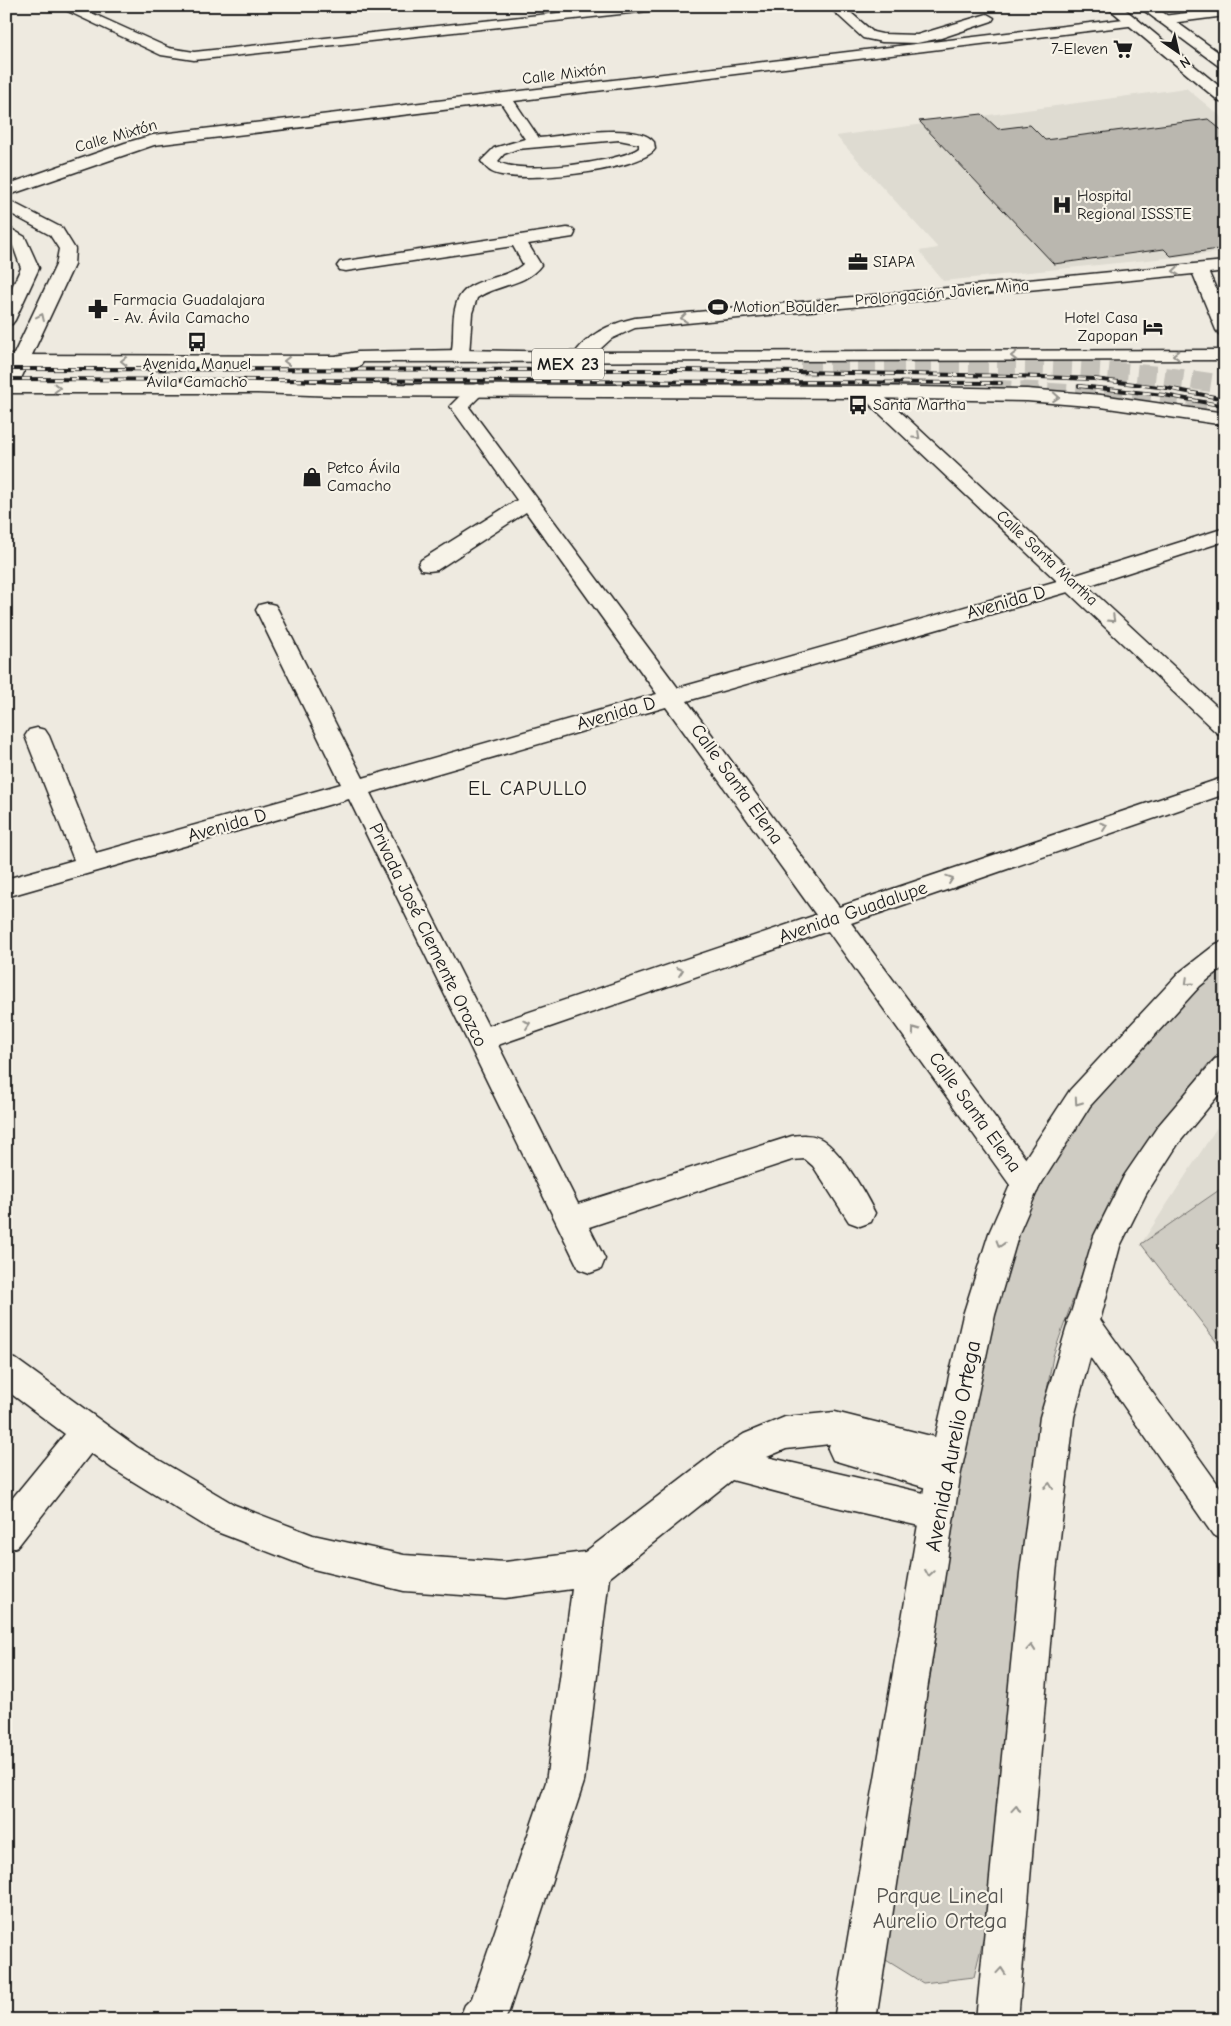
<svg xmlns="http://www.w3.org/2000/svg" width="1231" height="2026" viewBox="0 0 1231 2026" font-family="'Comic Neue',sans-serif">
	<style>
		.built { fill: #dedbd1 }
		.green { fill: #cfccc3; stroke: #767470 }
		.building { fill: #bab7af; stroke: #1c1c1c }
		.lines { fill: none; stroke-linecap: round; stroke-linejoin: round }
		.major-tunnel { stroke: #c4c1b9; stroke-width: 19; stroke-dasharray: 19 9; stroke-linecap: butt }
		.minor-casing { stroke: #1c1c1c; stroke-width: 3 }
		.major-casing { stroke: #1c1c1c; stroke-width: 3 }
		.minor { fill: #f7f3e8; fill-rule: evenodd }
		.major { fill: #f7f3e8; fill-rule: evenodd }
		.rail-casing { stroke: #1c1c1c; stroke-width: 4 }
		.rail { stroke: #f7f3e8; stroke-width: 2.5; stroke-dasharray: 8; stroke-linecap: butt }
		.oneway { stroke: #94928c }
		.labels { text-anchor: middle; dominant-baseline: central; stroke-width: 4.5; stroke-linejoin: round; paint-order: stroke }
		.far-poi-label { font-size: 16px; fill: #1c1c1c; stroke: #f7f3e8; text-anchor: start }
		.far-street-label { font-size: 16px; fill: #1c1c1c; stroke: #f7f3e8 }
		.shield { fill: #f7f3e8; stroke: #5e5c59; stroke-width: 1 }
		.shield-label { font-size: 18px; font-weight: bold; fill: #1c1c1c }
		.street-label { font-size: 19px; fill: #1c1c1c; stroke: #f7f3e8 }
		.neighbourhood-label { font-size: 20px; letter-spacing: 1px; fill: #1c1c1c; stroke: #f7f3e8 }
		.near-street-label { font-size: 22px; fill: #1c1c1c; stroke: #f7f3e8 }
		.near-park-label { font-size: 22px; fill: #52514e; stroke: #f7f3e8 }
	</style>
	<rect width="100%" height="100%" fill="#eeeae0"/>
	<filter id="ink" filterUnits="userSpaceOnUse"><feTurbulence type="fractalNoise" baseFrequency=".02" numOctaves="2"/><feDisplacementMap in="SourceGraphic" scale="10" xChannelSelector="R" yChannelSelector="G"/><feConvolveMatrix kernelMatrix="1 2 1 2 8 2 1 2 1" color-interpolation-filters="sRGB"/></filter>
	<g filter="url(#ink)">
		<g class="built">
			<polygon points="1186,88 1225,120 1225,252 943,281 919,251 938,248 836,136"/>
			<polygon points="1225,1115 1225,1353 1141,1244"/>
		</g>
		<g class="green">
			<polygon points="1225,962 1225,1047 1208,1064 1146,1146 1097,1231 1053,1356 1038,1442 988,1919 974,1977 923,1983 881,1957 898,1871 935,1646 948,1529 997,1293 1028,1204 1074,1122 1189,992"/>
			<polygon points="1225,1186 1225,1353 1141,1244"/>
		</g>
		<polygon class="building" points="982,114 998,129 1030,125 1045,140 1208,119 1225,133 1225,248 1171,256 1164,249 1054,264 919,121"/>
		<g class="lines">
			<g class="major-tunnel">
				<path d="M801,366C943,365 1084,361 1225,385"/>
				<polyline points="992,389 1109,396 1225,412"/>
			</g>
			<defs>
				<g id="minor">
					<polygon points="57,6 76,6 169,48 194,52 622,6 665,6 658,10 194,60 161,55"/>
					<polygon points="828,6 843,6 873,32 882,34 917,35 987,14 994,18 992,21 941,38 917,43 882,42 863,38"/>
					<polygon points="1225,8 1225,16 1163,24 1156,20 1163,16"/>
					<path d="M1132,18L1137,19L1139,22L1137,25L514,101L539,138C563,136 639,121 654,142L655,149C640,171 516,185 492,172C488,170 484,165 481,161L494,148L525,139L501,103L154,145L6,196V185L125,143L153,135ZM619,140L639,144V148C622,162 515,176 498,161L504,154L517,149Z"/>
					<polygon points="6,199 62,228 75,249 74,265 17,387 15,391 8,393 6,371 56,265 59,249 50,235 6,211"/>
					<polygon points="6,226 25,237 39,268 15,320 12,324 6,325 6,300 21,268 12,243 6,239"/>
					<path d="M567,228L573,229L575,233L573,237L528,244L541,265C526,286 497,284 477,298L472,313L469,355L466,359H454L451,355C455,339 451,321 456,305C464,275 504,282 523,264L513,246L346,271L340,270L337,266L340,262L346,261Z"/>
					<path d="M1225,261V271L1209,273L1225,309V335L1219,334L1216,330L1193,274L635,328L611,339L587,361H575L572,357C588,334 609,324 635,318Z"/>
					<path d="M477,384L484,386L486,390L469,407L678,688L1057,581L861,396L859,392L861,388H875L1076,575L1225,528V541L1087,586L1225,714V735L1217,733L1068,592L687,701L839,907L1225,777V794L851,923L1037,1174L1041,1183L1037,1192L1026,1196L1015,1192L828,931L498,1045L578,1204L792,1136C801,1135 810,1134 819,1138C839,1147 865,1193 875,1213L871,1222L860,1226L849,1222L813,1166L805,1159L792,1160L589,1227L605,1259L601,1269L590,1273L579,1269L349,799L6,897V879L74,860L25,736L29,730L37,728L45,730L49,736L96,853L341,784L256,610L259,605L267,603L275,605L278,610L363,778L657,694L526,512L437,570L429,571L421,570L418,565L421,560L517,500L450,406L470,386ZM666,707L816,915L488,1026L370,793Z"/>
					<polygon points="1083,1307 1094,1311 1225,1494 1225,1540 1213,1535 1072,1331 1067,1321 1072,1311"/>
					<polygon points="6,1356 17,1360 137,1447 235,1505 313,1535 404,1555 505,1562 585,1552 716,1452 744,1434 785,1417 835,1412 947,1440 959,1445 964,1456 956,1468 960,1477 955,1489 943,1493 833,1460 828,1449 830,1444 786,1449 767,1457 937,1496 949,1501 954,1513 949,1525 937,1530 823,1504 732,1480 609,1578 584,1782 509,2011 505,2020 459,2020 465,2005 472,1998 546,1782 572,1589 505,1598 404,1591 313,1569 212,1530 113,1469 91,1453 18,1546 6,1551 6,1506 65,1434 6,1390"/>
				</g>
				<g id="major">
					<polygon points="1106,6 1121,6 1225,91 1225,103 1220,102"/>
					<polygon points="1138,6 1154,6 1225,57 1225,68 1220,67"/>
					<polygon points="460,350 581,352 1225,350 1225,360 363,362 360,366 354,368 6,367 6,355 335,356 358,352"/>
					<polygon points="6,381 274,381 336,384 868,386 1027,389 1101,395 1225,413 1225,425 1101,407 1027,401 868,398 336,396 257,393 6,393"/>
					<polygon points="1225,941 1225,966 1200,986 1090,1106 1038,1189 1019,1233 995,1315 960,1477 876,2020 834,2020 926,1477 963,1315 989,1233 1015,1174 1070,1090 1180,972 1216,944"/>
					<polygon points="1225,1056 1225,1087 1178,1144 1146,1194 1120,1246 1074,1417 1056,1573 1018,2020 976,2020 1020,1573 1040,1417 1094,1236 1124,1176 1158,1126 1215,1059"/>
				</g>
			</defs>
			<use href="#minor" class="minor-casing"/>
			<use href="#major" class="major-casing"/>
			<use href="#minor" class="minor"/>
			<use href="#major" class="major"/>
			<defs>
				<g id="rail">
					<polyline points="6,369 681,370 1013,376 1094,379 1167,388 1225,399"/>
					<polyline points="6,379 1001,383"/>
					<polyline points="1079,386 1164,395 1225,406"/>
				</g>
			</defs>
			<use href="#rail" class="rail-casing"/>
			<use href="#rail" class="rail"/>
		</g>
		<defs><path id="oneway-chevron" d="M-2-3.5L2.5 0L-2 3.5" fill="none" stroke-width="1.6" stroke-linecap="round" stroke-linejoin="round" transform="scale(1.25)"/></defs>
		<g class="oneway">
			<use href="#oneway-chevron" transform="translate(1176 271) rotate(175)"/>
			<use href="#oneway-chevron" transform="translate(41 317) rotate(-65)"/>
			<use href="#oneway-chevron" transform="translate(684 318) rotate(174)"/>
			<use href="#oneway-chevron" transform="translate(1176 355) rotate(180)"/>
			<use href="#oneway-chevron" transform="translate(1014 356) rotate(180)"/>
			<use href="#oneway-chevron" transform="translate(124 361) rotate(-180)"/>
			<use href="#oneway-chevron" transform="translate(287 361) rotate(-180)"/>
			<use href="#oneway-chevron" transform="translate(57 388)"/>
			<use href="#oneway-chevron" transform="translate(1056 397) rotate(4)"/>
			<use href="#oneway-chevron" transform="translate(917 436) rotate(43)"/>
			<use href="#oneway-chevron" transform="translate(1112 619) rotate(44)"/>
			<use href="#oneway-chevron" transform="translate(1104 826) rotate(-19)"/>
			<use href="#oneway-chevron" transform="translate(950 879) rotate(-19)"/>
			<use href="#oneway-chevron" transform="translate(680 971) rotate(-19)"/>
			<use href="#oneway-chevron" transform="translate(1188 982) rotate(136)"/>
			<use href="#oneway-chevron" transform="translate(527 1024) rotate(-19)"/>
			<use href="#oneway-chevron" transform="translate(915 1030) rotate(-126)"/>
			<use href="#oneway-chevron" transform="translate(1078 1102) rotate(125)"/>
			<use href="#oneway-chevron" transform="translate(1000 1244) rotate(107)"/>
			<use href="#oneway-chevron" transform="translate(1049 1486) rotate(-83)"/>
			<use href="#oneway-chevron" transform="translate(929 1573) rotate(99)"/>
			<use href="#oneway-chevron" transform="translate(1031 1648) rotate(-85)"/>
			<use href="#oneway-chevron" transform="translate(1016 1809) rotate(-85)"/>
			<use href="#oneway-chevron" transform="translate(1001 1971) rotate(-85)"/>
		</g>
	</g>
	<defs>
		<symbol id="supermarket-bare" viewBox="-9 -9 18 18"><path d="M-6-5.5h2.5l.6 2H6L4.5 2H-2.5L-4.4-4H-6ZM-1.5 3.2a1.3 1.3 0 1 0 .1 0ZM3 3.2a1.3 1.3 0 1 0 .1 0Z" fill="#1c1c1c" stroke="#f7f3e8" stroke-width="2.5" paint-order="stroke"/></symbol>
		<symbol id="hospital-bare" viewBox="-9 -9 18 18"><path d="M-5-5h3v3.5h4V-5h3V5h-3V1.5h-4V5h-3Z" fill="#1c1c1c" stroke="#f7f3e8" stroke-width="2.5" paint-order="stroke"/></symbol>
		<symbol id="office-bare" viewBox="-9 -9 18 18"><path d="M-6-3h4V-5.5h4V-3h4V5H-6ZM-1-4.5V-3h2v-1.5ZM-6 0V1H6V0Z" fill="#1c1c1c" stroke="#f7f3e8" stroke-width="2.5" paint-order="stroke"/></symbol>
		<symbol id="stadium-bare" viewBox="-9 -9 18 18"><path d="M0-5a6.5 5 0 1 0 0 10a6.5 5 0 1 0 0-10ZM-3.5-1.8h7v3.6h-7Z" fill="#1c1c1c" stroke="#f7f3e8" stroke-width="2.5" paint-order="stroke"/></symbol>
		<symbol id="pharmacy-bare" viewBox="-9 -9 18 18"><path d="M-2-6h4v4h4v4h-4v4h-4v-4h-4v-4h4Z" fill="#1c1c1c" stroke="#f7f3e8" stroke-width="2.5" paint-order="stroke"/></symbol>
		<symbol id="hotel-bare" viewBox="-9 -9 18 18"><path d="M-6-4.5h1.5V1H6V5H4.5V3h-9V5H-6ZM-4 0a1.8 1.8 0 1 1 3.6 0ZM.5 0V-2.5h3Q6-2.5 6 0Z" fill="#1c1c1c" stroke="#f7f3e8" stroke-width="2.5" paint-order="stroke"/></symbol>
		<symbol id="bus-bare" viewBox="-9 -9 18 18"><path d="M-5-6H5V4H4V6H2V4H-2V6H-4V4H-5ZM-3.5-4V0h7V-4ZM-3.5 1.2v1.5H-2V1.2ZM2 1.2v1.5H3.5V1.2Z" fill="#1c1c1c" stroke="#f7f3e8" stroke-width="2.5" paint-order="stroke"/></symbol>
		<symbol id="shop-bare" viewBox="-9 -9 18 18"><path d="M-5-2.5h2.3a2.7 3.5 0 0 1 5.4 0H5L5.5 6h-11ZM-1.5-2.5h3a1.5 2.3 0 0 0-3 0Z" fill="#1c1c1c" stroke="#f7f3e8" stroke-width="2.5" paint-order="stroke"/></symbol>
	</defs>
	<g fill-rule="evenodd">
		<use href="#supermarket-bare" x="1109" y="35" width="28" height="28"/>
		<use href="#hospital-bare" x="1048" y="191" width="28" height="28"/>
		<use href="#office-bare" x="844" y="248" width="28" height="28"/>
		<use href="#stadium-bare" x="704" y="293" width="28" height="28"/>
		<use href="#pharmacy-bare" x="84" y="295" width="28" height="28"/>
		<use href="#hotel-bare" x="1139" y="313" width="28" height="28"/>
		<use href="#bus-bare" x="183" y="328" width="28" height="28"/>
		<use href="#bus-bare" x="844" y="391" width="28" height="28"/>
		<use href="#shop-bare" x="298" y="463" width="28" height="28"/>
	</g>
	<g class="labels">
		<g class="far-poi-label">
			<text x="1108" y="49" text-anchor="end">7-Eleven</text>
			<text x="1077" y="196">Hospital<tspan x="1077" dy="18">Regional ISSSTE</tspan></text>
			<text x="873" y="262">SIAPA</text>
			<text x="113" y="300">Farmacia Guadalajara<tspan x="113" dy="18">- Av. Ávila Camacho</tspan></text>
			<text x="733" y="307">Motion Boulder</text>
			<text x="1138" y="318" text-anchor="end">Hotel Casa<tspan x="1138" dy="18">Zapopan</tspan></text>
			<text x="197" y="364" text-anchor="middle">Avenida Manuel<tspan x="197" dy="18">Ávila Camacho</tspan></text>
			<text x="873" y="405">Santa Martha</text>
			<text x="327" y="468">Petco Ávila<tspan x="327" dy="18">Camacho</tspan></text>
		</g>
		<g class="far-street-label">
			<text transform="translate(564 74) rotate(-7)">Calle Mixtón</text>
			<text transform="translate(116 136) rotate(-16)">Calle Mixtón</text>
			<text transform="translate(942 293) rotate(-5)">Prolongación Javier Mina</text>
			<text transform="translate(1047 558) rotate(43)">Calle Santa Martha</text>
		</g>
		<rect class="shield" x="532" y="348.5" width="72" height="31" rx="4"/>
		<g class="shield-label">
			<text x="568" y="364">MEX 23</text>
		</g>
		<g class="street-label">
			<text transform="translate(1006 602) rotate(-16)">Avenida D</text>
			<text transform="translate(616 713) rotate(-16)">Avenida D</text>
			<text transform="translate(737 784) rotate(54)">Calle Santa Elena</text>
			<text transform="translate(227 825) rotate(-16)">Avenida D</text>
			<text transform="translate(853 912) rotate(-19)">Avenida Guadalupe</text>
			<text transform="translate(428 935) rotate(64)">Privada José Clemente Orozco</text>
			<text transform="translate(975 1112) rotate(54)">Calle Santa Elena</text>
		</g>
		<g class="neighbourhood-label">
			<text x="528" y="788">EL CAPULLO</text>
		</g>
		<g class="near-street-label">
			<text transform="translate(953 1446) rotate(-79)">Avenida Aurelio Ortega</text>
		</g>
		<g class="near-park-label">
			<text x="940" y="1896">Parque Lineal<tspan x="940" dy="25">Aurelio Ortega</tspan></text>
		</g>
	</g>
	<rect width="1231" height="2026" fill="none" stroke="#f7f3e8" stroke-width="25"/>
	<rect x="12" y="12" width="1206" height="2001" fill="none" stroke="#1c1c1c" stroke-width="2" filter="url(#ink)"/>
	<g transform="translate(1178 52) rotate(146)" stroke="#f7f3e8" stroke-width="4" paint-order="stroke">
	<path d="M0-4L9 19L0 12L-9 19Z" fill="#1c1c1c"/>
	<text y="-8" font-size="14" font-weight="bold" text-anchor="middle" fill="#1c1c1c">N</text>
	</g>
</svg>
